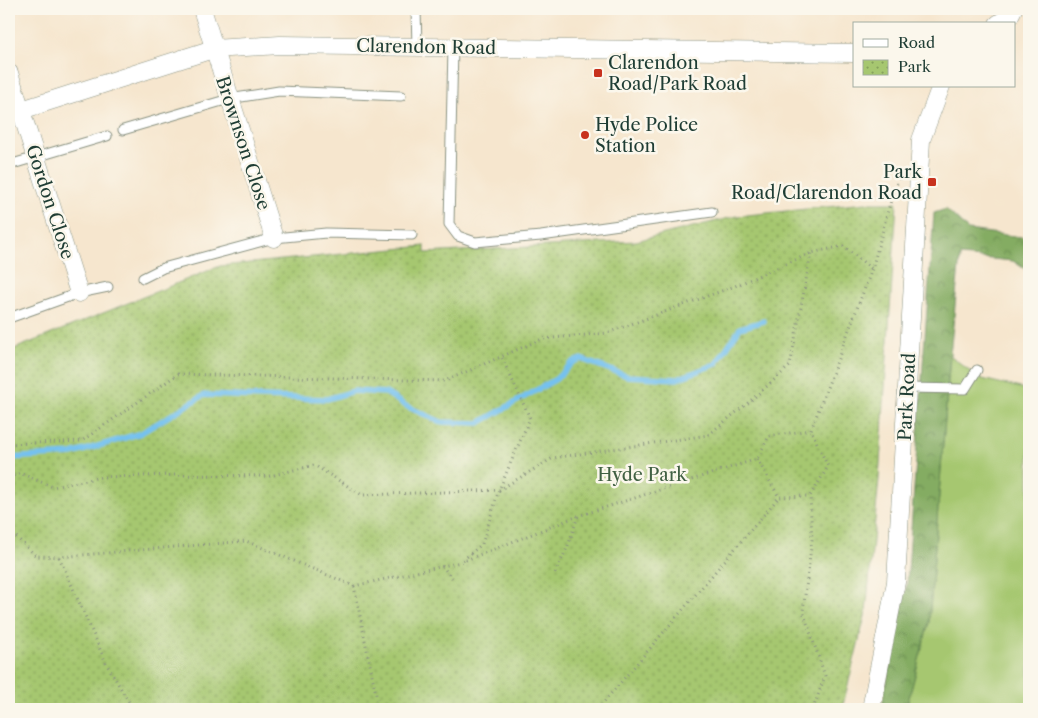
<svg xmlns="http://www.w3.org/2000/svg" width="1038" height="718" viewBox="0 0 1038 718" font-family="'Libre Caslon Text',serif">
	<style>
		.green { fill: #a6c770; stroke: #628252 }
		.forest { fill: url(#forest-crowns); stroke: #52744b }
		.park { fill: url(#park-dots); stroke: #628252 }
		.lines { fill: none; stroke-linecap: round; stroke-linejoin: round }
		.stream { stroke: #75c1ef; stroke-width: 5.5 }
		.service-casing { stroke: #8a9281; stroke-width: 11 }
		.minor-casing { stroke: #8a9281; stroke-width: 19 }
		.path { stroke: #8a9281; stroke-width: 3; stroke-dasharray: 1 4; stroke-linecap: butt }
		.service { stroke: #fff; stroke-width: 9 }
		.minor { stroke: #fff; stroke-width: 18 }
		.poi-dot { fill: #c8321e; stroke: #fbf7ec; stroke-width: 2 }
		.labels { text-anchor: middle; dominant-baseline: central; stroke-width: 5; stroke-linejoin: round; paint-order: stroke }
		.street-label { font-size: 18px; fill: #1f3d34; stroke: #fbf7ec }
		.poi-label { font-size: 18px; fill: #1f3d34; stroke: #fbf7ec; text-anchor: start }
		.park-label { font-size: 18px; fill: #416043; stroke: #fbf7ec }
	</style>
	<defs>
		<pattern id="forest-crowns" width="20" height="18" patternUnits="userSpaceOnUse" patternTransform="scale(1.25)"><rect width="20" height="18" fill="#84ac62"/><path d="M2 6a3 3 0 1 1 6 0M12 15a3 3 0 1 1 6 0" fill="none" stroke="#6b8d52"/></pattern>
		<pattern id="park-dots" width="8" height="8" patternUnits="userSpaceOnUse" patternTransform="scale(1.25)"><rect width="8" height="8" fill="#a6c770"/><path d="M2 2h.1M6 6h.1" fill="none" stroke="#87a35d" stroke-width="1.8" stroke-linecap="round"/></pattern>
	</defs>
	<rect width="100%" height="100%" fill="#fbf7ec"/>
	<filter id="ink" filterUnits="userSpaceOnUse"><feTurbulence type="fractalNoise" baseFrequency=".02" numOctaves="2"/><feDisplacementMap in="SourceGraphic" scale="10" xChannelSelector="R" yChannelSelector="G"/><feConvolveMatrix kernelMatrix="1 2 1 2 8 2 1 2 1" color-interpolation-filters="sRGB"/></filter>
	<filter id="wash" filterUnits="userSpaceOnUse"><feTurbulence type="fractalNoise" baseFrequency=".0096" numOctaves="4" result="noise"/><feDisplacementMap in="SourceGraphic" scale="20" xChannelSelector="R" yChannelSelector="G"/><feGaussianBlur stdDeviation="1.12" result="paint"/><feColorMatrix in="noise" values="0 0 0 0 0 0 0 0 0 0 0 0 0 0 0 0 0 1.4 0 .05"/><feComposite in="paint" operator="in"/></filter>
	<g filter="url(#wash)">
		<rect width="100%" height="100%" fill="#f6e6ce"/>
		<polygon class="green" points="950,355 978,378 1029,390 1029,709 906,709 929,622"/>
		<polygon class="forest" points="946,209 968,230 1029,238 1029,272 1013,261 960,256 950,355 929,622 906,709 881,709 907,584 934,213"/>
		<polygon class="park" points="866,203 897,203 879,479 866,612 842,709 9,709 9,351 220,266 425,246 425,253 636,241 737,216"/>
		<g class="lines">
			<polyline class="stream" points="9,458 72,454 141,433 204,395 327,399 354,391 386,393 406,406 441,422 479,423 556,379 573,362 581,359 627,376 677,379 716,364 740,328 764,321"/>
		</g>
	</g>
	<g filter="url(#ink)">
		<g class="lines">
			<defs>
				<g id="service">
					<polyline points="416,9 417,47"/>
					<polyline points="453,47 449,224 458,236 475,242 541,236 712,212"/>
					<polyline points="123,130 229,99 279,91 401,96"/>
					<polyline points="9,165 107,136"/>
					<polyline points="143,278 163,268 274,238 326,233 412,235"/>
					<polyline points="9,318 79,293 108,287"/>
					<polyline points="907,388 965,389 977,370"/>
				</g>
				<g id="minor">
					<polyline points="202,9 274,238"/>
					<polyline points="998,24 1009,17 1013,9"/>
					<polyline points="9,73 79,293"/>
					<polyline points="9,114 213,49 280,45 854,53"/>
					<polyline points="871,709 896,582 921,140 941,86"/>
				</g>
			</defs>
			<use href="#service" class="service-casing"/>
			<use href="#minor" class="minor-casing"/>
			<g class="path">
				<polyline points="9,444 82,441 178,374 445,381 542,339 607,333 735,286 811,253 843,246 872,269"/>
				<polyline points="757,459 779,497"/>
				<polyline points="9,478 20,473 53,487 102,477 177,475 270,476 314,465 362,495 499,490 553,458 708,435 749,402 790,366 811,253"/>
				<polyline points="9,530 36,556 59,557 246,541 354,586 461,562 578,516 757,459 769,436 811,430"/>
				<polyline points="59,557 107,665 133,709"/>
				<polyline points="463,560 482,544 499,490 530,418 501,356"/>
				<polyline points="442,566 452,578"/>
				<polyline points="555,573 568,546 578,516"/>
				<polyline points="354,586 379,709"/>
				<polyline points="598,709 779,497 810,496"/>
				<polyline points="813,709 825,676 803,611 812,540 810,496 828,467 811,430 872,269 894,189 901,176"/>
			</g>
			<use href="#service" class="service"/>
			<use href="#minor" class="minor"/>
		</g>
	</g>
	<g class="poi-dot">
		<rect x="593" y="68" width="10" height="10" rx="2.5"/>
		<circle cx="585" cy="135" r="5"/>
		<rect x="927" y="177" width="10" height="10" rx="2.5"/>
	</g>
	<g class="labels">
		<g class="street-label">
			<text transform="translate(426 47) rotate(1)">Clarendon Road</text>
			<text transform="translate(243 143) rotate(72)">Brownson Close</text>
			<text transform="translate(50 202) rotate(72)">Gordon Close</text>
			<text transform="translate(907 397) rotate(-87)">Park Road</text>
		</g>
		<g class="poi-label">
			<text x="608" y="63">Clarendon<tspan x="608" dy="21">Road/Park Road</tspan></text>
			<text x="595" y="125">Hyde Police<tspan x="595" dy="21">Station</tspan></text>
			<text x="922" y="172" text-anchor="end">Park<tspan x="922" dy="21">Road/Clarendon Road</tspan></text>
		</g>
		<g class="park-label">
			<text x="642" y="475">Hyde Park</text>
		</g>
	</g>
	<rect width="1038" height="718" fill="none" stroke="#fbf7ec" stroke-width="30"/>
	<rect x="853" y="22" width="162" height="65" fill="#fbf7ec" stroke="#a3ada2"/>
	<rect x="863" y="39" width="25" height="8" fill="#ffffff" stroke="#a3ada2"/>
	<text x="898" y="48" font-size="15" fill="#1f3d34">Road</text>
	<rect x="863" y="60" width="25" height="15" fill="url(#park-dots)" stroke="#a3ada2"/>
	<text x="898" y="72" font-size="15" fill="#1f3d34">Park</text>
</svg>
